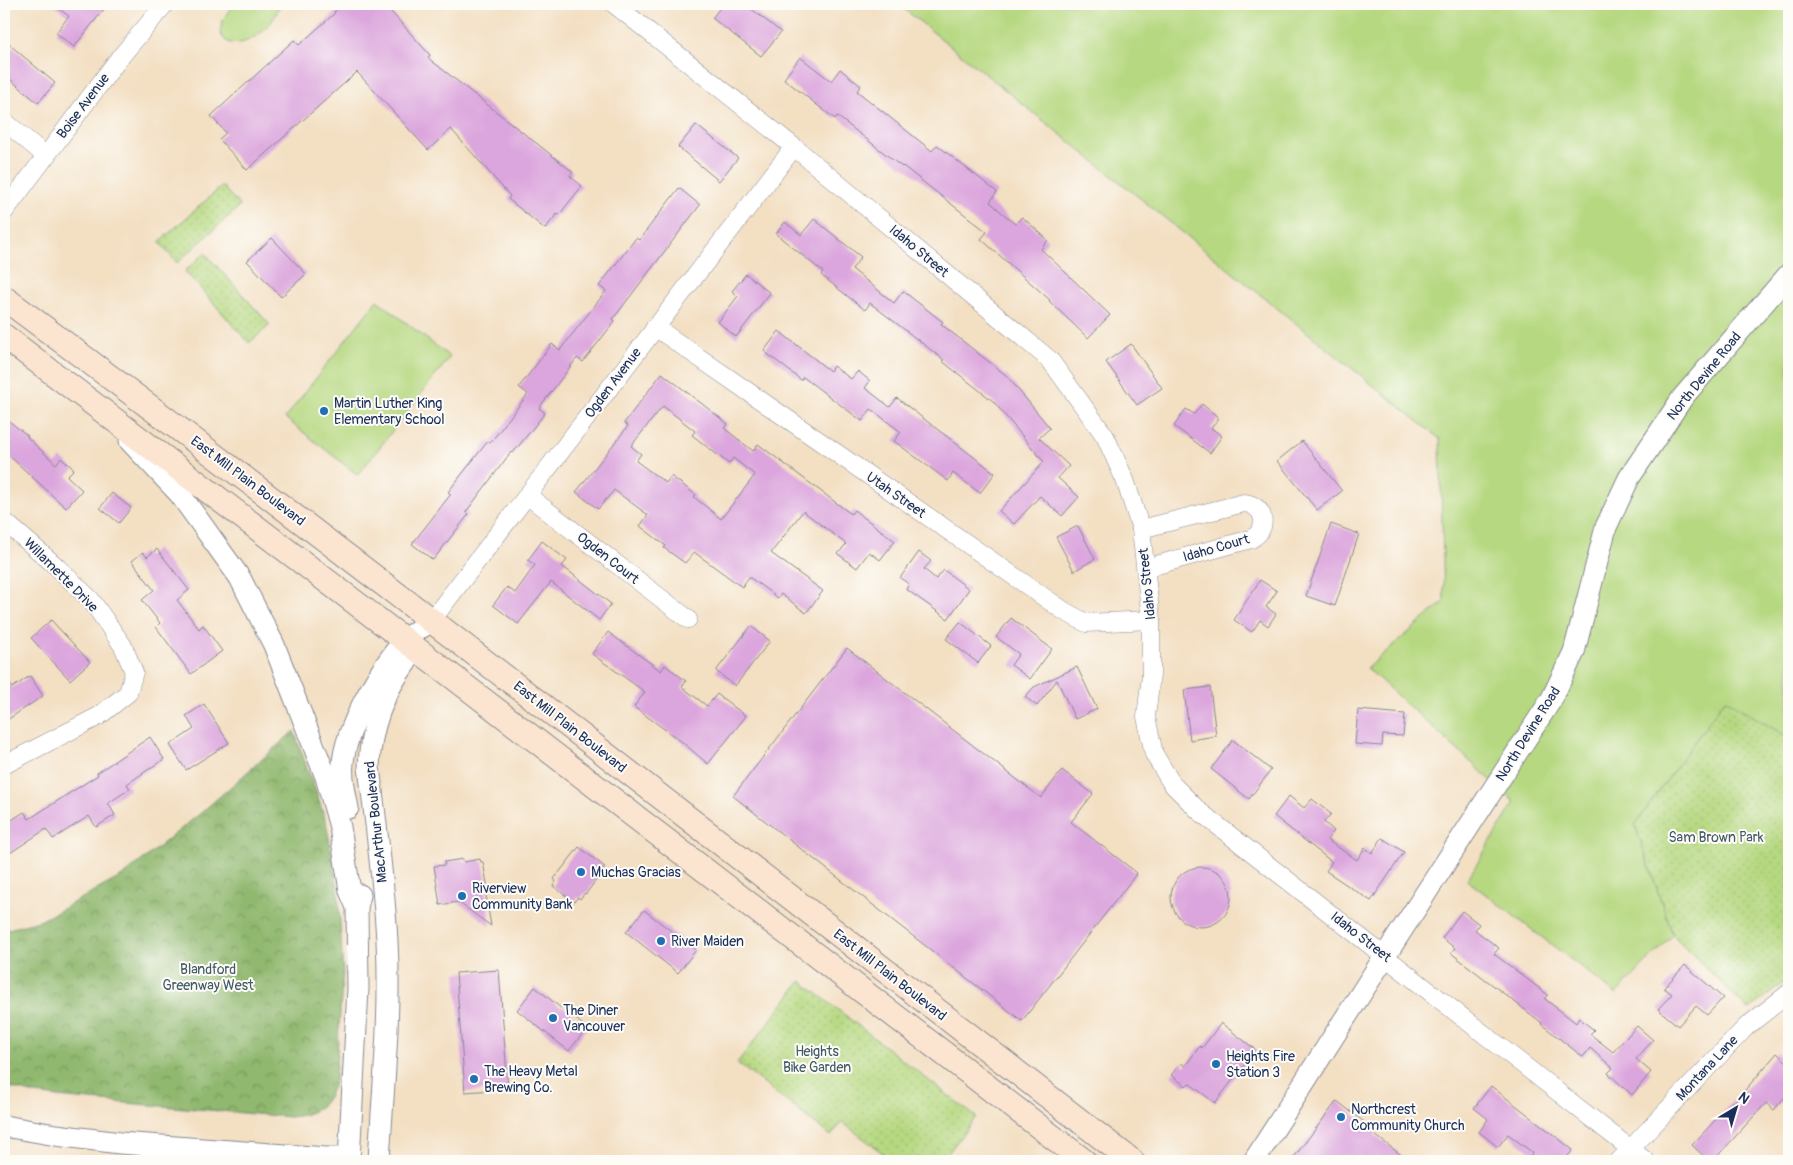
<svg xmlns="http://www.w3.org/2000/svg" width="1793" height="1165" viewBox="0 0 1793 1165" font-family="Pangolin,sans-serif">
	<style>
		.green { fill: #b6d880; stroke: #68846f }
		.forest { fill: url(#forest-crowns); stroke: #567466 }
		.park { fill: url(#park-dots); stroke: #68846f }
		.building { fill: #dba5dd; fill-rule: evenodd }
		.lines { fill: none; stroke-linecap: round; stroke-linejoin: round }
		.minor-casing { stroke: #878790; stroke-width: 19 }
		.tertiary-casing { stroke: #878790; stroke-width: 23 }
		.secondary-casing { stroke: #878790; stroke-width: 26 }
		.minor { stroke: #fff; stroke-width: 18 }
		.tertiary { stroke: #fff; stroke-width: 21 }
		.secondary { stroke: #fce5d0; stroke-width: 24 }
		.poi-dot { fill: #1f6fb2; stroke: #fdfcf7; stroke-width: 2 }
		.labels { text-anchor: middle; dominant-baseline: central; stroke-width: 4; stroke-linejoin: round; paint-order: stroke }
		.street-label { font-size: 14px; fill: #1b2f5e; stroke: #fdfcf7 }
		.poi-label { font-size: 14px; fill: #1b2f5e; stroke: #fdfcf7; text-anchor: start }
		.park-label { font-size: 14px; fill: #425966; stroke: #fdfcf7 }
	</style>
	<defs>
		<pattern id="forest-crowns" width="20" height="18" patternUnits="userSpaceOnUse" patternTransform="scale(1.25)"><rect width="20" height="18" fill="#90b86e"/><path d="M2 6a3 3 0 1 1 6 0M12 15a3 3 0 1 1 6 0" fill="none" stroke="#75965e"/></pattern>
		<pattern id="park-dots" width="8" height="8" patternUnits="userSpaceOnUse" patternTransform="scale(1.25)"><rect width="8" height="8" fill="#b6d880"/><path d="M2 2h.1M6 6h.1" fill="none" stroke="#9cba71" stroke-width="1.8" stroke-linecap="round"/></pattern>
	</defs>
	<rect width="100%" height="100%" fill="#fdfcf7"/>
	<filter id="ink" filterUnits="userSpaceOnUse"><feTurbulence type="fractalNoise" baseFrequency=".02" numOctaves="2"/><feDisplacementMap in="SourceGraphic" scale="10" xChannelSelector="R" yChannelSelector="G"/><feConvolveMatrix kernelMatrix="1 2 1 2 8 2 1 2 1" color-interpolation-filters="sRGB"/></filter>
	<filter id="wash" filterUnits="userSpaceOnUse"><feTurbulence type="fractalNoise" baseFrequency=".0096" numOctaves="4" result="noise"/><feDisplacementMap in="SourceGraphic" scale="20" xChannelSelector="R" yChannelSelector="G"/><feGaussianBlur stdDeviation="1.12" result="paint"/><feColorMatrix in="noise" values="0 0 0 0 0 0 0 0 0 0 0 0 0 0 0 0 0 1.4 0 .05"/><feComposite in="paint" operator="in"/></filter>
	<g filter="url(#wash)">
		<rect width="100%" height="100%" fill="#f3dfc2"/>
		<g class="green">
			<path d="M233,4H280C277,13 273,21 266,28C254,40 228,54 220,32L223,20Z"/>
			<polygon points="898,4 1789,4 1789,738 1725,700 1635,825 1673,935 1616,994 1467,880 1515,802 1367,668 1444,602 1440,439"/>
			<polygon points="377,300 450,357 358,475 285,418"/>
		</g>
		<path class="forest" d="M294,731L326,821L338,889L343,972L335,1081C326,1106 317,1114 290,1117L67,1098L35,1094L4,1086V930L40,921L124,875L202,812Z"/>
		<g class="park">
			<polygon points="222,186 240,206 177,263 159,242"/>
			<polygon points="205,253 270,325 249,343 185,271"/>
			<polygon points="1725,699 1789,738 1789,979 1748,1010 1673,935 1635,825"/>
			<polygon points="801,981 976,1117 942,1161 893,1161 842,1122 831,1136 737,1063"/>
		</g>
		<g id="blocks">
			<g class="building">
				<polygon points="52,4 108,4 74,47 56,33 69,16"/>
				<polygon points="343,4 384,4 430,55 428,58 573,172 570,176 582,186 559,215 557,214 545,229 508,199 510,196 451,129 428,150 357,72 247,170 219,139 226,133 211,116 294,40 299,45 335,13 334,12"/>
				<polygon points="723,4 745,4 781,32 761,56 712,18"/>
				<polygon points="4,40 55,83 38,103 4,74"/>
				<polygon points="800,57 831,81 840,69 861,86 857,91 932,151 937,145 997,192 990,202 1015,224 1022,217 1048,240 1041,249 1110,315 1088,338 1049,301 1050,300 981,239 987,232 903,166 902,167 837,116 835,119 784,79"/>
				<polygon points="696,125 738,158 719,181 678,147"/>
				<polygon points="679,188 700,205 613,319 615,321 583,362 577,358 539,408 545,413 513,453 511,452 466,512 469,514 433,560 412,544 451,494 448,492 488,441 490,443 528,394 519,387 552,344 560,350 606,291 599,286 636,238 639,240"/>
				<polygon points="814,219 861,257 852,269 894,303 903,291 943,322 941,324 1007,376 1050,428 1039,438 1069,466 1058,478 1079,497 1062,516 1040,496 1014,524 999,511 1044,462 993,401 942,361 944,360 870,303 865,310 821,275 823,272 776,234 785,222 801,235"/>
				<polygon points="272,238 306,274 281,297 247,261"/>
				<polygon points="746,274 770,293 736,337 718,322 738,296 732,291"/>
				<polygon points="779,331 830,371 833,366 851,379 858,371 870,381 865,388 890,407 897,398 933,426 995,473 980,493 953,473 948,481 894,441 901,432 871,409 862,421 803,377 801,380 764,351"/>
				<polygon points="1131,344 1162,388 1137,405 1106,362"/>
				<path d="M662,373L728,424L724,428L753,451L758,444L851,514L854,510L895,541L880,560L869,552L857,568L838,554L846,544L803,511L771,553L823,591L806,613L781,594L778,598L749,577L742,587L694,552L685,563L664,548L666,546L640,526L648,515L614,490L598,509L576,492L628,426L624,423ZM663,406L695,431L692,435L729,464L733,458L755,475L721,519L694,497L696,495L671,476L666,483L636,461L641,454L631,446Z"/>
				<polygon points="1202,404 1219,418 1211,428 1222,436 1210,453 1174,426 1186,409 1194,414"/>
				<polygon points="4,417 28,436 27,437 56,464 61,458 74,469 67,476 82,490 66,508 4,451"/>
				<polygon points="1302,441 1342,491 1317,510 1277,461"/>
				<polygon points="112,493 131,508 119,523 100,508"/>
				<polygon points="1331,524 1359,534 1335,606 1306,596"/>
				<polygon points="1078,526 1095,559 1074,571 1056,537"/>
				<polygon points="542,541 567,560 562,566 611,604 599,620 551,582 518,624 493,605 507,587 515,593 535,565 528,560"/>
				<polygon points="157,549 189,590 177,600 199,629 203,625 222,651 191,674 156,627 160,623 142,600 154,590 132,561 143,552 147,557"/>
				<polygon points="919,552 931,561 924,569 936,579 944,570 969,589 948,619 906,589 909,584 900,578"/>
				<polygon points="1260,580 1277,591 1266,607 1276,614 1268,626 1260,620 1252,632 1234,620"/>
				<polygon points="1011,618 1052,649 1030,679 1011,665 1019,654 996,637"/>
				<polygon points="51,620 90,662 70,680 31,638"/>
				<polygon points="960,622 991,646 978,663 946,639"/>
				<polygon points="751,626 770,641 735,686 716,671"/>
				<polygon points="608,632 661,671 665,665 686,681 682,687 707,706 717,694 746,716 708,764 682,742 634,707 645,692 592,654"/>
				<polygon points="847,648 1041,798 1062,770 1093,794 1071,822 1137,873 1022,1021 733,796"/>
				<polygon points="1077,667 1097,709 1075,719 1057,680 1037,706 1025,697 1034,687"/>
				<polygon points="4,674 12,688 30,676 43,696 4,722"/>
				<polygon points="1210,687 1216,736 1190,740 1184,690"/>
				<polygon points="204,704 229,743 186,770 170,745 194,729 186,716"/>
				<polygon points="1358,710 1405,714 1403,736 1383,735 1382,746 1355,744"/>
				<polygon points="150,737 164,759 127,784 130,789 108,803 115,815 96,827 89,816 53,839 46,829 4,857 4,825 24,812 29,819 98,775 97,773"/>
				<polygon points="1233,740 1271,770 1249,799 1211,769"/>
				<polygon points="1289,796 1304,808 1312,799 1331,814 1324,822 1334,831 1327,840 1357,860 1365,848 1372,853 1382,838 1404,852 1371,901 1326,871 1332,862 1274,816"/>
				<polygon points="579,847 605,867 586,894 585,893 580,899 578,897 574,902 553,886 556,881 554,879"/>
				<polygon points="463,859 464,862 480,859 481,862 483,862 488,889 485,890 491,926 458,902 440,905 434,866 445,865 444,862"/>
				<circle cx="1201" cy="897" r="30"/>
				<polygon points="644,910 696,950 678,973 626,932"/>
				<polygon points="1462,911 1479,924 1475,930 1499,948 1494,954 1548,995 1545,999 1576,1023 1579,1018 1594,1030 1590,1034 1613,1052 1637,1026 1653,1040 1636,1059 1651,1072 1632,1095 1608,1073 1613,1068 1590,1048 1583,1057 1541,1024 1542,1023 1451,953 1455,948 1442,938"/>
				<polygon points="1685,965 1723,998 1707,1015 1696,1006 1678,1026 1658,1009 1672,994 1664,988"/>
				<polygon points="499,970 508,1089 465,1092 456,973"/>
				<polygon points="535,987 561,1008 562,1006 573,1014 572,1016 587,1028 569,1051 517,1010"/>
				<polygon points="1221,1023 1256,1050 1215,1103 1189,1083 1186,1086 1171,1075 1181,1063 1185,1066 1200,1046 1202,1048"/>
				<polygon points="1777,1053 1789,1064 1789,1092 1774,1110 1766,1103 1713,1161 1709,1161 1692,1145 1733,1101 1734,1103"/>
				<polygon points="1491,1086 1573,1150 1564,1161 1527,1161 1533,1153 1508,1134 1498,1147 1479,1132 1488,1119 1474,1108"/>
				<polygon points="1337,1101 1377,1132 1375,1135 1409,1161 1291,1161"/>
			</g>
		</g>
	</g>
	<g filter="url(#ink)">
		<use href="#blocks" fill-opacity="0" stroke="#878790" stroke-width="1"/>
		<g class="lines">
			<defs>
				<g id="minor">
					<polyline points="614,4 794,147 1050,360 1105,436 1125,480 1141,529 1151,620 1151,675 1146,717 1154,754 1172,784 1199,811 1646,1161"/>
					<polyline points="4,121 46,156"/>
					<polyline points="4,212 117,61 165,4"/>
					<polyline points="655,327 1064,611 1086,623 1151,620"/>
					<polyline points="528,496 688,619"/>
					<polyline points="4,521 56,566 91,600 123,646 134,672 128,693 99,716 4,765"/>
					<path d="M1141,529L1244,503C1265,505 1270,529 1251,539L1146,568"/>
					<polyline points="431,621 794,147"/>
					<polyline points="1619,1161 1746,1027 1789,993"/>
				</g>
				<g id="tertiary">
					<polyline points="130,441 179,493 240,578 274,645 326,777 340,827 350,891 357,907"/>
					<path d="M348,808C345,793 341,778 343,763C346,727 380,668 404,641C411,633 423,627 431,621"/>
					<polyline points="4,1126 56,1135 120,1143 326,1158 349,1158"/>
					<polyline points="349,1161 358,988 357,907 360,895"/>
					<path d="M379,1161C383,1088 391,1014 387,941C384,882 376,825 369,767C370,727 383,693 407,661"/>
					<polyline points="1254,1161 1385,956 1551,700 1574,652 1606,527 1629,478 1683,397 1789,274"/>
				</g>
				<g id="secondary">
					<path d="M4,298C384,580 757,872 1132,1161"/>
					<polyline points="4,336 431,660 1084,1161"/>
				</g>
			</defs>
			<use href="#minor" class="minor-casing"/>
			<use href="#tertiary" class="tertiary-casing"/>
			<use href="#secondary" class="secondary-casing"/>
			<use href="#minor" class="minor"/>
			<use href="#tertiary" class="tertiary"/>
			<use href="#secondary" class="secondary"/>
		</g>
	</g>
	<g class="poi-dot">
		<circle cx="324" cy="411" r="5"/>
		<circle cx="581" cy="872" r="5"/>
		<circle cx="462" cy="896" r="5"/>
		<circle cx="661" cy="941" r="5"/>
		<circle cx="553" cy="1018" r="5"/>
		<circle cx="1216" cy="1064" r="5"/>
		<circle cx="474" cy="1079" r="5"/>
		<circle cx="1341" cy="1117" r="5"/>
	</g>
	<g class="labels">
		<g class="street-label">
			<text transform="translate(83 106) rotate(-53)">Boise Avenue</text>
			<text transform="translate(919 251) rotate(40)">Idaho Street</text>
			<text transform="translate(1704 376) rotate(-51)">North Devine Road</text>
			<text transform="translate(613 383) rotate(-53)">Ogden Avenue</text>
			<text transform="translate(248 481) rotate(37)">East Mill Plain Boulevard</text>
			<text transform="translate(896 495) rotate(35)">Utah Street</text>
			<text transform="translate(1216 548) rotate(-16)">Idaho Court</text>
			<text transform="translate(608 558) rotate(38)">Ogden Court</text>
			<text transform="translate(61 575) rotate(45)">Willamette Drive</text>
			<text transform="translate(1147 584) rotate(-96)">Idaho Street</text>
			<text transform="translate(570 727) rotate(38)">East Mill Plain Boulevard</text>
			<text transform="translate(1528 734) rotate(-58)">North Devine Road</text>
			<text transform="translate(376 822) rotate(-96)">MacArthur Boulevard</text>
			<text transform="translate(1361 937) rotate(38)">Idaho Street</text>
			<text transform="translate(890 975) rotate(38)">East Mill Plain Boulevard</text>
			<text transform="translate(1707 1068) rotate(-47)">Montana Lane</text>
		</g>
		<g class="poi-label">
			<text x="334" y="403">Martin Luther King<tspan x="334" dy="16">Elementary School</tspan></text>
			<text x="591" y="872">Muchas Gracias</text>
			<text x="472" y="888">Riverview<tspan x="472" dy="16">Community Bank</tspan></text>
			<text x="671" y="941">River Maiden</text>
			<text x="563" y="1010">The Diner<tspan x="563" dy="16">Vancouver</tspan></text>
			<text x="1226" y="1056">Heights Fire<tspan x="1226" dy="16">Station 3</tspan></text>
			<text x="484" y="1071">The Heavy Metal<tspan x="484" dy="16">Brewing Co.</tspan></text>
			<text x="1351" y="1109">Northcrest<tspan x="1351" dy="16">Community Church</tspan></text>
		</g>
		<g class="park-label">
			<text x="1716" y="837">Sam Brown Park</text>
			<text x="208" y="969">Blandford<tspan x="208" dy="16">Greenway West</tspan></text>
			<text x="817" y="1051">Heights<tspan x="817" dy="16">Bike Garden</tspan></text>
		</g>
	</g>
	<rect width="1793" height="1165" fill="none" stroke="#fdfcf7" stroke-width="20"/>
	<g transform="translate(1736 1108) rotate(38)" stroke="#fdfcf7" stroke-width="4" paint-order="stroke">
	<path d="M0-4L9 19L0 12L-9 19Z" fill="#1b2f5e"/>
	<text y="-8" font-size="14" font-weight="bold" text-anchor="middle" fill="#1b2f5e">N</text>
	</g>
</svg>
